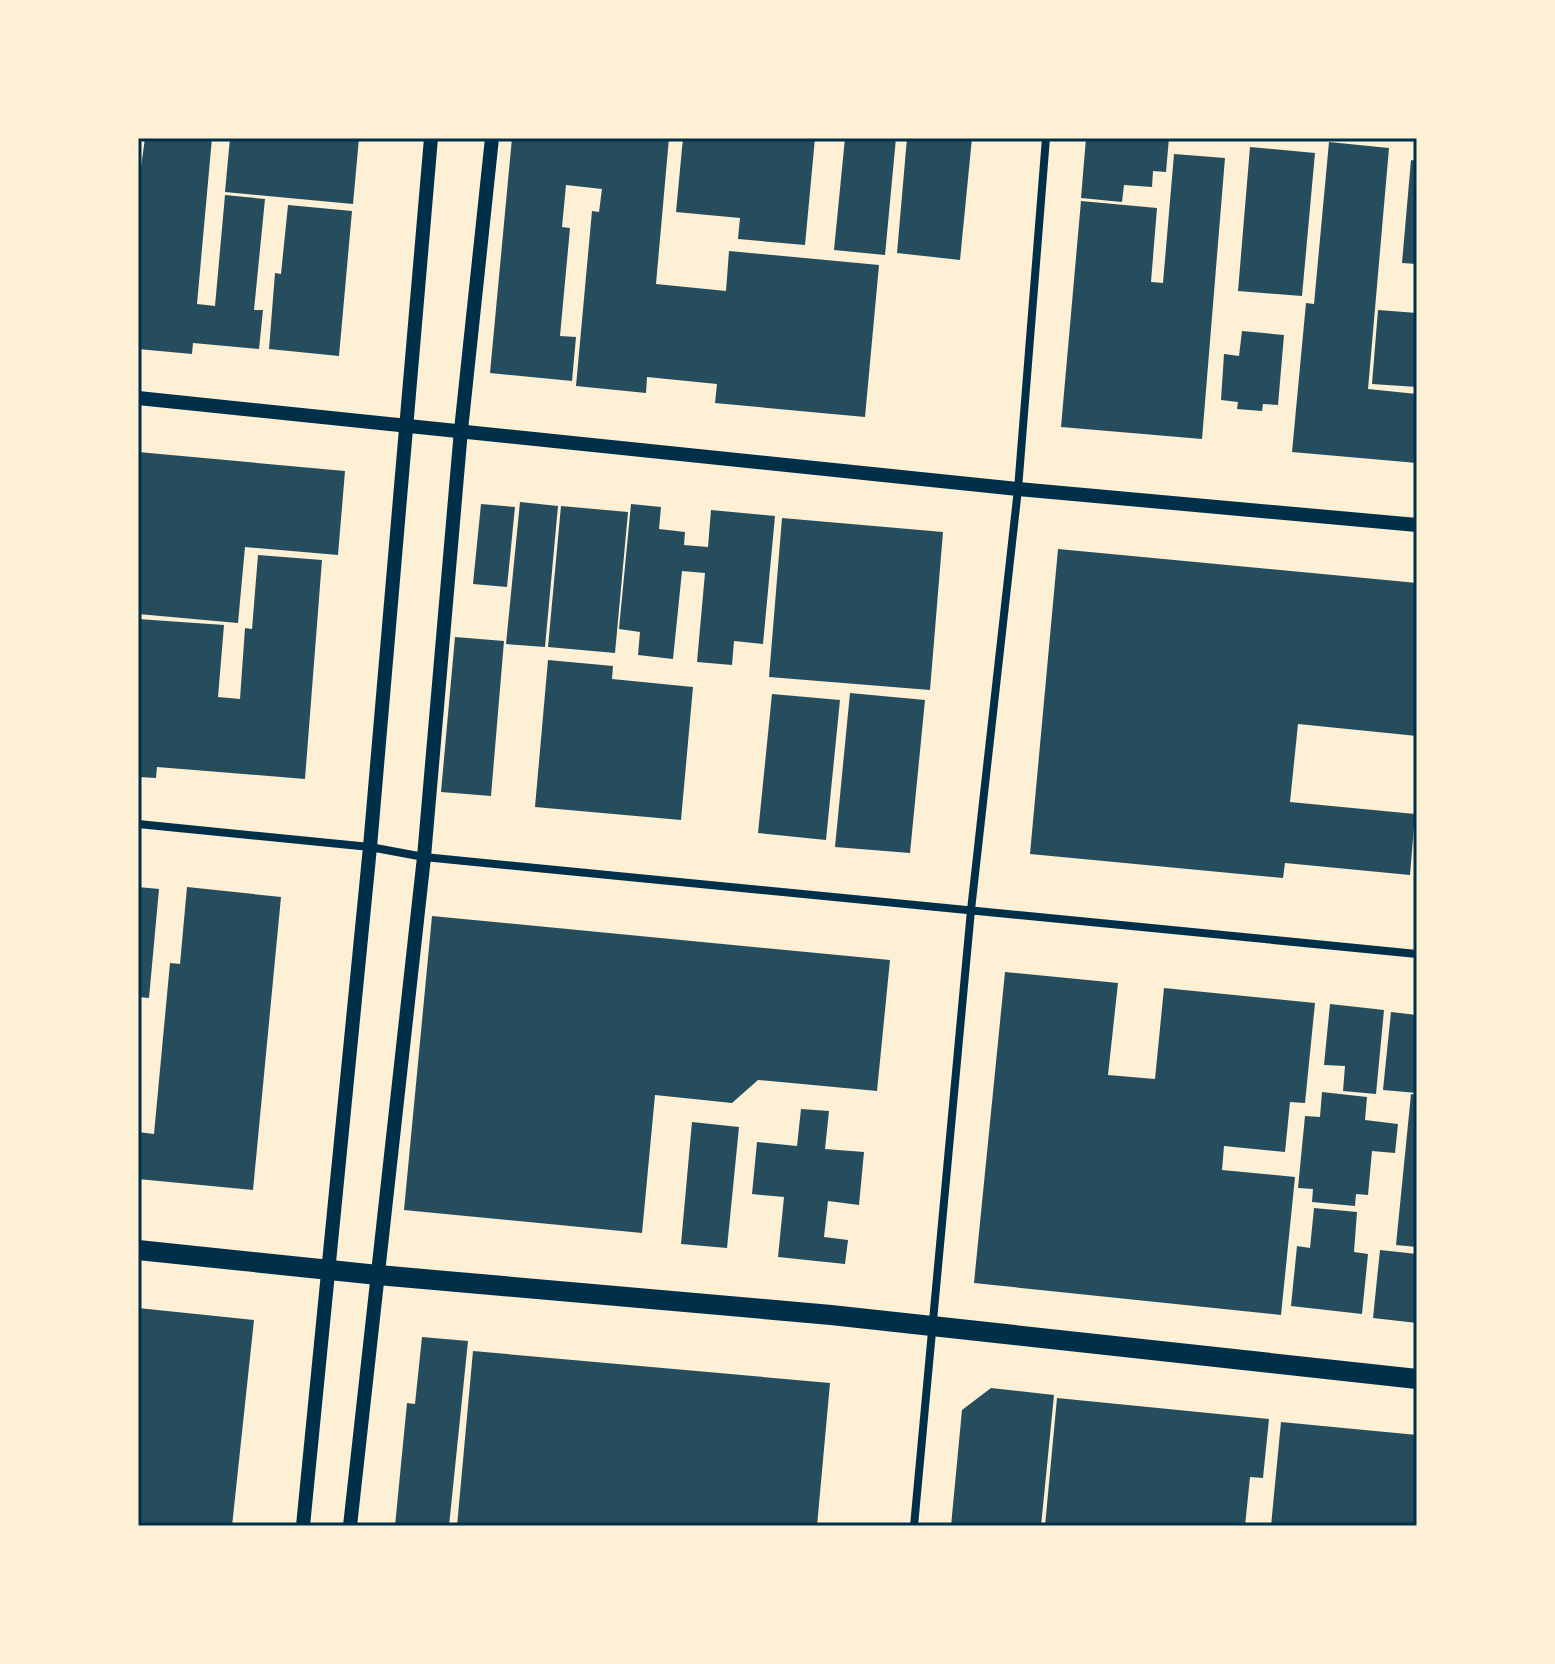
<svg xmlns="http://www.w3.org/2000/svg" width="1555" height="1664" viewBox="0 0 1555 1664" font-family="'Nunito Sans',sans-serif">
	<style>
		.building { fill: #264d5e }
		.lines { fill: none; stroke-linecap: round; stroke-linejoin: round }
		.minor { stroke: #003049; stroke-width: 8 }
		.tertiary { stroke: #003049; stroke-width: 14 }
		.primary { stroke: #003049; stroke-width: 20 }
		.neatline { fill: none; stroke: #003049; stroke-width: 3 }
	</style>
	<rect width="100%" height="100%" fill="#fdf0d5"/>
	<g class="building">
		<polygon points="145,138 212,138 197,304 215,306 225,195 265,199 254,310 263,310 259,349 193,343 192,354 138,349 138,189"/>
		<polygon points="230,138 359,138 353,204 225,192"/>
		<polygon points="512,138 669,138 656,284 726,291 729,251 879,265 865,417 715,403 717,384 647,377 646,393 576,386 592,211 599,212 602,189 566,185 562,227 570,228 560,336 576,337 572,381 490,373"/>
		<polygon points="683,138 815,138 805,245 738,239 740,218 676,212"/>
		<polygon points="845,138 896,138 885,255 834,250"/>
		<polygon points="907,138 972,138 960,260 897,253"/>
		<polygon points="1086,138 1169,138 1166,172 1153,171 1152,187 1124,185 1122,202 1081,198"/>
		<polygon points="1329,142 1389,148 1368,389 1417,394 1417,463 1292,452 1306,303 1314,304"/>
		<polygon points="1250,147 1315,153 1302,296 1238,291"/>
		<polygon points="1174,154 1225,158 1202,439 1061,427 1081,201 1157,208 1151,282 1163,283"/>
		<polygon points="1411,160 1417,161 1417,264 1402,263"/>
		<polygon points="288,205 352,211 339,356 269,349 275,273 281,274"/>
		<polygon points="1378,310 1417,313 1417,387 1372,384"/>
		<polygon points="1242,331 1284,335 1278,405 1263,404 1262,411 1237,409 1238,402 1221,400 1224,354 1239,356"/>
		<polygon points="138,452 345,471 338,555 245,547 238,623 138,614"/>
		<polygon points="520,502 558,506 545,647 506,644"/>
		<polygon points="481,504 515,507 507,587 473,584"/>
		<polygon points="631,504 661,507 659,529 685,532 684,545 708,547 711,510 775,516 763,644 734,641 732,665 697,662 705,573 682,571 673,659 638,655 640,632 619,629"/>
		<polygon points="561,506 628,512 615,653 548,647"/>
		<polygon points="782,518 943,532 930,690 769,677"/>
		<polygon points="1058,549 1417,583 1417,736 1298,724 1290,802 1415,814 1410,875 1285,863 1283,878 1030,854"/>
		<polygon points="258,555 322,560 305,779 157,767 156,778 138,777 138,619 224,625 218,697 240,699 245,628 252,629"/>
		<polygon points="455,637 504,641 491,796 441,792"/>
		<polygon points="548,660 613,666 612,679 693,687 681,820 535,807"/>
		<polygon points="850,693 925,700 910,853 835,847"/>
		<polygon points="772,694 840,700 826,840 758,833"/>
		<polygon points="138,887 159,889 149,998 138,997"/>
		<polygon points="187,887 281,897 253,1190 138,1179 138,1132 154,1134 170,963 180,964"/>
		<polygon points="432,916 890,960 877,1091 758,1080 732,1103 655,1095 642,1233 404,1210"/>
		<polygon points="1005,972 1118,983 1108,1075 1155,1079 1164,988 1315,1003 1305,1103 1290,1102 1285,1152 1224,1146 1222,1170 1295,1177 1281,1315 974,1283"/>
		<polygon points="1330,1004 1384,1010 1376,1094 1343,1091 1345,1066 1324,1065"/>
		<polygon points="1391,1012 1417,1015 1417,1093 1383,1090"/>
		<polygon points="1322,1092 1367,1097 1365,1120 1398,1124 1395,1153 1372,1151 1368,1195 1356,1194 1355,1206 1312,1202 1313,1189 1298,1188 1305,1116 1320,1117"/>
		<polygon points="1411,1094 1417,1095 1417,1247 1396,1245"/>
		<polygon points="801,1109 829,1111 825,1149 864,1152 859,1205 828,1201 824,1237 848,1240 845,1264 778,1257 784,1197 752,1194 757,1142 797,1146"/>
		<polygon points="692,1122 739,1127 727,1248 681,1244"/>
		<polygon points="1314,1208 1357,1212 1354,1252 1368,1254 1362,1314 1291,1306 1297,1246 1310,1248"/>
		<polygon points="1380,1250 1417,1254 1417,1323 1373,1318"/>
		<polygon points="138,1308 254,1320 232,1526 138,1526"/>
		<polygon points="422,1337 468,1341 449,1526 395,1526 407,1403 415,1404"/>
		<polygon points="473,1351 830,1383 817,1526 457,1526"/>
		<polygon points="991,1388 1054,1395 1041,1526 951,1526 962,1410"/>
		<polygon points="1057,1398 1269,1419 1263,1478 1250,1477 1245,1526 1045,1526"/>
		<polygon points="1281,1422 1417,1435 1417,1526 1271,1526"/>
	</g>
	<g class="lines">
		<g class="minor">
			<polyline points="138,824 370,847 424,857 1417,954"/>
			<polyline points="914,1526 971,910 1018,489 1046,138"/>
		</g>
		<g class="tertiary">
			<polyline points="138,398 1018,489 1417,525"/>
			<polyline points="303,1526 370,847 431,138"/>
			<polyline points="350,1526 424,857 461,430 492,138"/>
		</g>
		<polyline class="primary" points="138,1250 378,1275 831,1315 1417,1379"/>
	</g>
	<rect width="1555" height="1664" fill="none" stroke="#fdf0d5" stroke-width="280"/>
	<rect x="140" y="140" width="1275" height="1384" class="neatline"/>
</svg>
